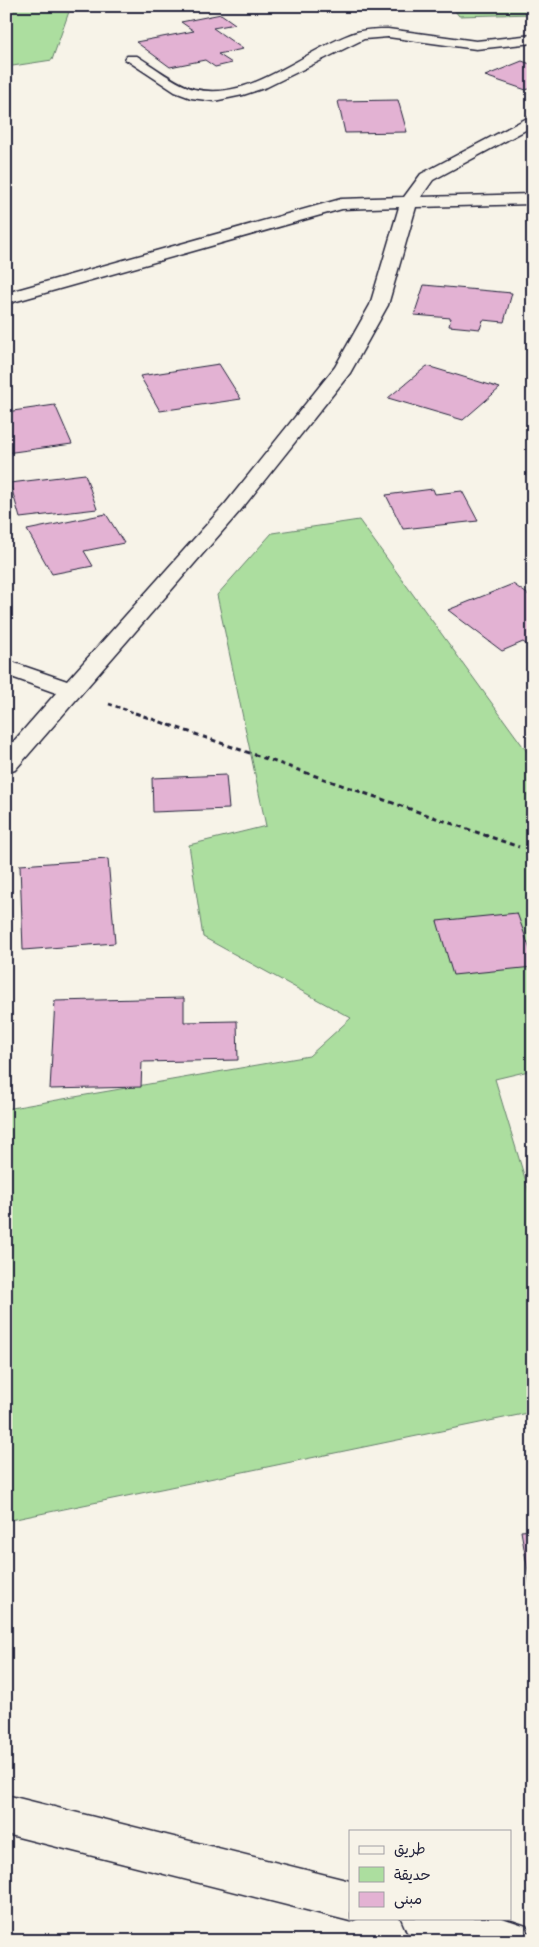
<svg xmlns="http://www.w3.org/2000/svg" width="539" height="1947" viewBox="0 0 539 1947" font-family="Mali,'Playpen Sans Arabic',sans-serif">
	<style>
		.green { fill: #acde9f; stroke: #67806d }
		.building { fill: #e3b2d3; stroke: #22223b }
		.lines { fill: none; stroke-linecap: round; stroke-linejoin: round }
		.minor-casing { stroke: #22223b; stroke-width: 3 }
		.path-far1 { stroke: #22223b; stroke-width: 2.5; stroke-dasharray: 4 3; stroke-linecap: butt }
		.path { stroke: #22223b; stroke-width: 3; stroke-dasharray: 5 4; stroke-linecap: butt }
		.minor { fill: #f7f3e8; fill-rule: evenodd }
	</style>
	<rect width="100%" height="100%" fill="#f7f3e8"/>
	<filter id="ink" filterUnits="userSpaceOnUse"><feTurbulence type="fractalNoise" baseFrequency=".02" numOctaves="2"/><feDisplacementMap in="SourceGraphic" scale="10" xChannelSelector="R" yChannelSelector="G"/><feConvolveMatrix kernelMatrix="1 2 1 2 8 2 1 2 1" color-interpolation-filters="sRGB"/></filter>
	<g filter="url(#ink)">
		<g class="green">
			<polygon points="6,6 71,6 52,60 6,67"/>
			<polygon points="451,6 533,6 533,14 459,16"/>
			<polygon points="359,520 533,760 533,1070 495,1079 533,1205 533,1412 6,1521 6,1109 309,1056 351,1018 203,937 189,845 266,826 217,595 272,533"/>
		</g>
		<g class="building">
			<polygon points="221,14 235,24 213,28 243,49 218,54 232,63 215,67 205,60 170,67 136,42 194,31 181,22"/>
			<polygon points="522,61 533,65 533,87 526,90 485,76"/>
			<polygon points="398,100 407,132 345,133 338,101"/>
			<polygon points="424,285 512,293 504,322 483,320 480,329 449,326 451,318 414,315"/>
			<polygon points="219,364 241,399 160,411 140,376"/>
			<polygon points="427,366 500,388 463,420 388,398"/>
			<polygon points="55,405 72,444 6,453 6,412"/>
			<polygon points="85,474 97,509 20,518 10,483"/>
			<polygon points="433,489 435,494 462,491 478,521 403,529 386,495"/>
			<polygon points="106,514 124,543 84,551 93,566 52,574 27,530"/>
			<polygon points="513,584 533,598 533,649 523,642 502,651 448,610"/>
			<polygon points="226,775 229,809 153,812 152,778"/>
			<polygon points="108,859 115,943 23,950 20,865"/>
			<polygon points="517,913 533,958 533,967 453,975 437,921"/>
			<polygon points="184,998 184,1022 237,1021 238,1060 142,1062 141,1087 50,1089 55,1001"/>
			<polygon points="533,1530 533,1599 521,1531"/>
		</g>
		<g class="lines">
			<defs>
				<g id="minor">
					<path d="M388,29L476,41L533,35V43L476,49L388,37L364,39L267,87L243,95L214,101L191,98L175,92L125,59L127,56H137C153,66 176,84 194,89C251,103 306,48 357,32C367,29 378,29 388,29Z"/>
					<polygon points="533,115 533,126 433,180 421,197 533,194 533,204 416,207 388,305 350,373 240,511 15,770 6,773 6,750 56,693 6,675 6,660 67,681 226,503 335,367 370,305 399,207 342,209 6,304 6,293 341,199 404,197 421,174"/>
					<polygon points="6,1795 350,1881 350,1918 357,1918 350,1921 6,1834"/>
					<polygon points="401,1918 502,1918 526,1926 531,1941 430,1941 407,1932"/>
				</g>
			</defs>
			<use href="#minor" class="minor-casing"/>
			<polyline class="path-far1" points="109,704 138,714"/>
			<polyline class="path" points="135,713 519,847"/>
			<use href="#minor" class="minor"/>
		</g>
	</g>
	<rect width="539" height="1947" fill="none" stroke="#f7f3e8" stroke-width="25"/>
	<rect x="12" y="12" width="514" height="1922" fill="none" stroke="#22223b" stroke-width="2" filter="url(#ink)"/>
	<rect x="349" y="1830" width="162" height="90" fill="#f7f3e8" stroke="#a29fa3"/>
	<rect x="359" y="1846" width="25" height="8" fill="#f7f3e8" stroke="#a29fa3"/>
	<text x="394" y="1854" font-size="15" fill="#22223b">طريق</text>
	<rect x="359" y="1867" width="25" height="15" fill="#acde9f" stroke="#a29fa3"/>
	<text x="394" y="1880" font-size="15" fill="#22223b">حديقة</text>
	<rect x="359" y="1892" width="25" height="15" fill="#e3b2d3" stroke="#a29fa3"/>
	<text x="394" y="1904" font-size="15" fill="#22223b">مبنى</text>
</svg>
